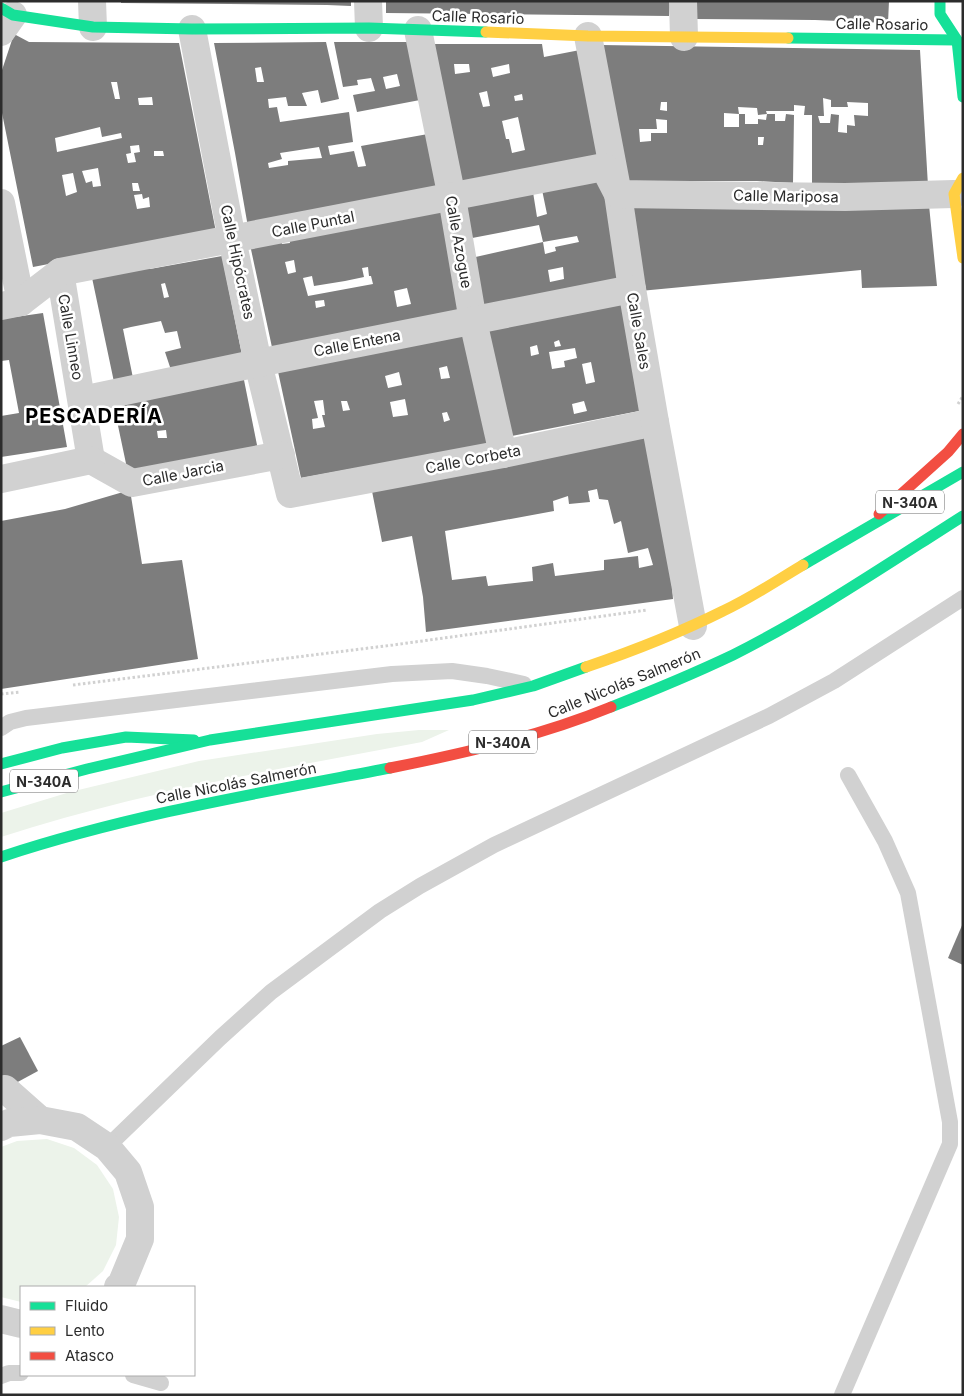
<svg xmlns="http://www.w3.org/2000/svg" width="964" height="1396" viewBox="0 0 964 1396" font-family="Inter,sans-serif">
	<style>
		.green { fill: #ecf3ea }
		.building { fill: #7d7d7d; fill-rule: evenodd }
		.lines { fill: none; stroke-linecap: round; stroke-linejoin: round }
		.path { stroke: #d1d1d1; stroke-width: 3; stroke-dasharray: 2.5 2.5; stroke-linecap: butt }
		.lane { stroke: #d1d1d1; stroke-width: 16 }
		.street { stroke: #d1d1d1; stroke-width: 28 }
		.fast { stroke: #16e098; stroke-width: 11 }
		.slow { stroke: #ffcf43; stroke-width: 11 }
		.jam { stroke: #f24e42; stroke-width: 11 }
		.labels { text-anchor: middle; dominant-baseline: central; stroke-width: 5; stroke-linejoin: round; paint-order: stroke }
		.shield { fill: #fff; stroke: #6b6b6b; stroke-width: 1 }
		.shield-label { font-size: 14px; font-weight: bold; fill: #2c2c2c }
		.street-label { font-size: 15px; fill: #2c2c2c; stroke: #fff }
		.district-label { font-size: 20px; font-weight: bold; letter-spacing: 1px; fill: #000; stroke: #fff }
	</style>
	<rect width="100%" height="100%" fill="#fff"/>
	<g class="green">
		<path d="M419,730H449L422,742C281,769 138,792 1,837V813L70,792L199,761L377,734Z"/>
		<polygon points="47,1139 74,1148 97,1165 113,1189 119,1217 116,1245 103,1271 85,1287 21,1287 21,1302 1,1297 1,1147 17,1141"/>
	</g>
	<g class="building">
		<polygon points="121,1 351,1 351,6 327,5 121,3"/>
		<polygon points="386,1 670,1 669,16 386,13"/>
		<polygon points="695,1 889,1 888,23 815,20 695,19"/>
		<path d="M14,34L29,42L179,43L216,232L33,267L1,108V73ZM111,82H117L120,99H115ZM152,97L153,105H139L138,98ZM100,127L102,137L121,133L122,138L57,152L55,138ZM139,145L140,152L134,153L136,162L128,163L126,154L131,153L130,146ZM154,151H163L164,156H154ZM98,168L101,186L93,187L92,181L86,183L82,171ZM73,173L77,192L66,196L62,175ZM132,183H138L140,191H133ZM142,194L143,199L149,197L150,207L137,209L134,195Z"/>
		<path d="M326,42L339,99L321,103L318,90L302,93L307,106H288L286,97L268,99L269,108L277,107L280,122L349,112L353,142L328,146L330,155L354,151L358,167L366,166L361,146L428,134L439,192L248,227L235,153L214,43ZM261,67L264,82H257L255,68ZM319,147L322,158L288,161V165L269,168L268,163L282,159L280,153Z"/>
		<path d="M334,42H409L420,100L357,112L353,95L375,91L371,78L357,80L358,85L343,87ZM397,74L400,86L386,89L383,77Z"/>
		<path d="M429,44H542L544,57L580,50L601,160L457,190ZM454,64H469L470,72L455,74ZM509,64L510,73L493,77L491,68ZM487,91L490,106L483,107L479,93ZM522,94L523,100L515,101L514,96ZM518,117L525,150L512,153L509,139H506L502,121Z"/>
		<path d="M601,45L920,50L928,186L812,183V115H804L805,106L794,105V111H766L767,114L758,115L757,108L738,107L739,114L724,113V127H739V114H745V124H758V119L766,120L767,114H775V121H785L786,114L794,115L793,183L757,181H624ZM823,98L831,100V107H848L847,102L868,103V116L854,115L855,126L847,125V133L838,132L839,115L831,114L830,123H820L818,116H824ZM661,102H667V111L660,110ZM656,119L667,120V133H651V141L640,142L639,129H657ZM758,137H764L763,145H758Z"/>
		<path d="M602,175L623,285L481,312L471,258L543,242L545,254L556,251L555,247L579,242L577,236L543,242L539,225L467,239L460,201L532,186L537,217L547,214L541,185ZM563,267L564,279L550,282L548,270Z"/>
		<polygon points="624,199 929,205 937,286 862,288 861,270 640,291"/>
		<path d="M441,205L463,316L273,352L249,240L280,234L282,244L290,243L288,232ZM294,260L296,272L288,274L285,262ZM368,267L369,276H371L373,284L308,296L303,278L312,276L314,286L345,281L364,277L362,268ZM407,288L411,304L397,307L394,291ZM324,300L325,306L316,308L315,301Z"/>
		<path d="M222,256L242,355L171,370L165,352L181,348L177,331L165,333L161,321L131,327L123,329L133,378L114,382L91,273L148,262L150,269ZM165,283L169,297L164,298L161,284Z"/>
		<path d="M625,300L644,410L507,437L485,329ZM559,340L561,346L555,347L554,342ZM537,345L539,354L531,356L530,347ZM575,348L577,358L564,361L565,367L552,369L549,352ZM591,362L595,382L586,384L582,364ZM584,401L587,411L574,414L572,404Z"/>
		<polygon points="43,313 67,447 1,457 1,416 19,413 9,360 1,361 1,319"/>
		<path d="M466,331L490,444L301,478L277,367ZM447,366L450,378L441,379L439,368ZM399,372L402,385L388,388L385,376ZM405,399L408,415L393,417L390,402ZM323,400L325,415H322L325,427L313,429L312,419L318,418L314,401ZM341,401H347L350,410L343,411ZM447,412L450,420L444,422L442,413Z"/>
		<path d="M243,375L258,450L128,473L113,402ZM166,430L167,438H158L157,431Z"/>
		<path d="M646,435L670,561L673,599L426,632L423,597L412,536L382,542L371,486ZM597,489L599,499L608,500L614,524L621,521L628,553L648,548L653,565L639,568L638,556L604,560V570L555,576L553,563L532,567L533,581L488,586L486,576L452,580L445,531L554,511L553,501L568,496L569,504L590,502L588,491Z"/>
		<polygon points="130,490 142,564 182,560 198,659 1,689 1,521 65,509"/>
		<polygon points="963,923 963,965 948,958"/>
		<polygon points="20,1037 38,1071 1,1091 1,1046"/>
	</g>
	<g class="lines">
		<g class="path">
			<polyline points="958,404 963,396"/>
			<polyline points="73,685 393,645 647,610"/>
			<polyline points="1,694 20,692"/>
		</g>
		<g class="lane">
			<polyline points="1,728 10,722 26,718 392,674 452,671 487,676 524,684"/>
			<polyline points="107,1147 220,1038 271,992 380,911 420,886 494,845 769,716 834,681 963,598"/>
			<polyline points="133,1375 161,1383"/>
			<polyline points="1,1376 9,1373 21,1373"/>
			<polyline points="842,1395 950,1144 950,1122 908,893 885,841 848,775"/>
		</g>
		<g class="street">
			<polyline points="92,1 93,27"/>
			<polyline points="368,1 369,28"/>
			<polyline points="683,1 684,37"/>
			<polyline points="192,29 232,239 258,363 290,494 503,454 655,422"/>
			<polyline points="418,30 452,198 473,321 503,454"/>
			<polyline points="1,32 13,15"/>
			<polyline points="588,36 618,194 632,289 655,422 693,626"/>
			<polyline points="1,203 21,302"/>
			<polyline points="60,272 91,460"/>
			<polyline points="1,306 21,302 60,272 604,167 618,194 845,197 954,194"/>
			<polyline points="82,400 258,363 632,289"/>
			<polyline points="91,460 132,483 281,455"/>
			<polyline points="1,479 91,460"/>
			<polyline points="5,1089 40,1120"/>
			<polyline points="1,1127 9,1123 40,1120 77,1127 107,1147 128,1172 140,1207 140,1239 121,1285 118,1287"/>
			<polyline points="1,1319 21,1324"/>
		</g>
		<g class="fast">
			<polyline points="940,1 940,14 957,40 963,97"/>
			<polyline points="1,8 13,15 93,27 192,29 369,28 486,32"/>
			<polyline points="788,38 957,40"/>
			<polyline points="803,565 963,472"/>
			<path d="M611,707C652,691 693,674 733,655C811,616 889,563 963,516"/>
			<polyline points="1,764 62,748 126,737 194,740"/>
			<polyline points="1,792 87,769 210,740 473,700 533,686 586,667"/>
			<path d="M1,857C128,815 259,793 390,768"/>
		</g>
		<g class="slow">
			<polyline points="486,32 588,36 788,38"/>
			<polyline points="963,178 954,194 963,258"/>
			<path d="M586,667C633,651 679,633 723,611C751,598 776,581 803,565"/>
		</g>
		<g class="jam">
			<polyline points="879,514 948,452 963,434"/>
			<path d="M390,768C465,753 540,736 611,707"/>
		</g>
	</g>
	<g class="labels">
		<g class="shield">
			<rect x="876" y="490.5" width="68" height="23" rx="4"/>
			<rect x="469" y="730.5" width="68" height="23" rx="4"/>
			<rect x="10" y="769.5" width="68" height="23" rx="4"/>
		</g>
		<g class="shield-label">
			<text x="910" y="502">N-340A</text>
			<text x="503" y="742">N-340A</text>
			<text x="44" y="781">N-340A</text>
		</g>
		<g class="street-label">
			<text transform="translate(478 17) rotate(2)">Calle Rosario</text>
			<text transform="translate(882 24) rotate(1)">Calle Rosario</text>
			<text transform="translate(786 196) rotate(1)">Calle Mariposa</text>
			<text transform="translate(313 224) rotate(-11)">Calle Puntal</text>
			<text transform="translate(459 242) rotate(80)">Calle Azogue</text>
			<text transform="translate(238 262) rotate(78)">Calle Hipócrates</text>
			<text transform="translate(639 331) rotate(80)">Calle Sales</text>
			<text transform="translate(71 337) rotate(80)">Calle Linneo</text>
			<text transform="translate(357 343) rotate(-11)">Calle Entena</text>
			<text transform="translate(473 459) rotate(-11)">Calle Corbeta</text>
			<text transform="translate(183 473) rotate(-11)">Calle Jarcia</text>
			<text transform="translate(624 683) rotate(-22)">Calle Nicolás Salmerón</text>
			<text transform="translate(236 783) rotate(-11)">Calle Nicolás Salmerón</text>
		</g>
		<g class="district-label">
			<text x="94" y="416">PESCADERÍA</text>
		</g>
	</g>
	<rect width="964" height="1396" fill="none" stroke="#2c2c2c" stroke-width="5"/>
	<rect x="20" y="1286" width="175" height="90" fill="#ffffff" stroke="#ababab"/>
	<rect x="30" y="1302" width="25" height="8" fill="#16e098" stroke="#ababab"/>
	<text x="65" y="1311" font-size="15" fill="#2c2c2c">Fluido</text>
	<rect x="30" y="1327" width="25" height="8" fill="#ffcf43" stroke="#ababab"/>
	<text x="65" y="1336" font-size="15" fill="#2c2c2c">Lento</text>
	<rect x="30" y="1352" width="25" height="8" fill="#f24e42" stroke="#ababab"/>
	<text x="65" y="1361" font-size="15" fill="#2c2c2c">Atasco</text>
</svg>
